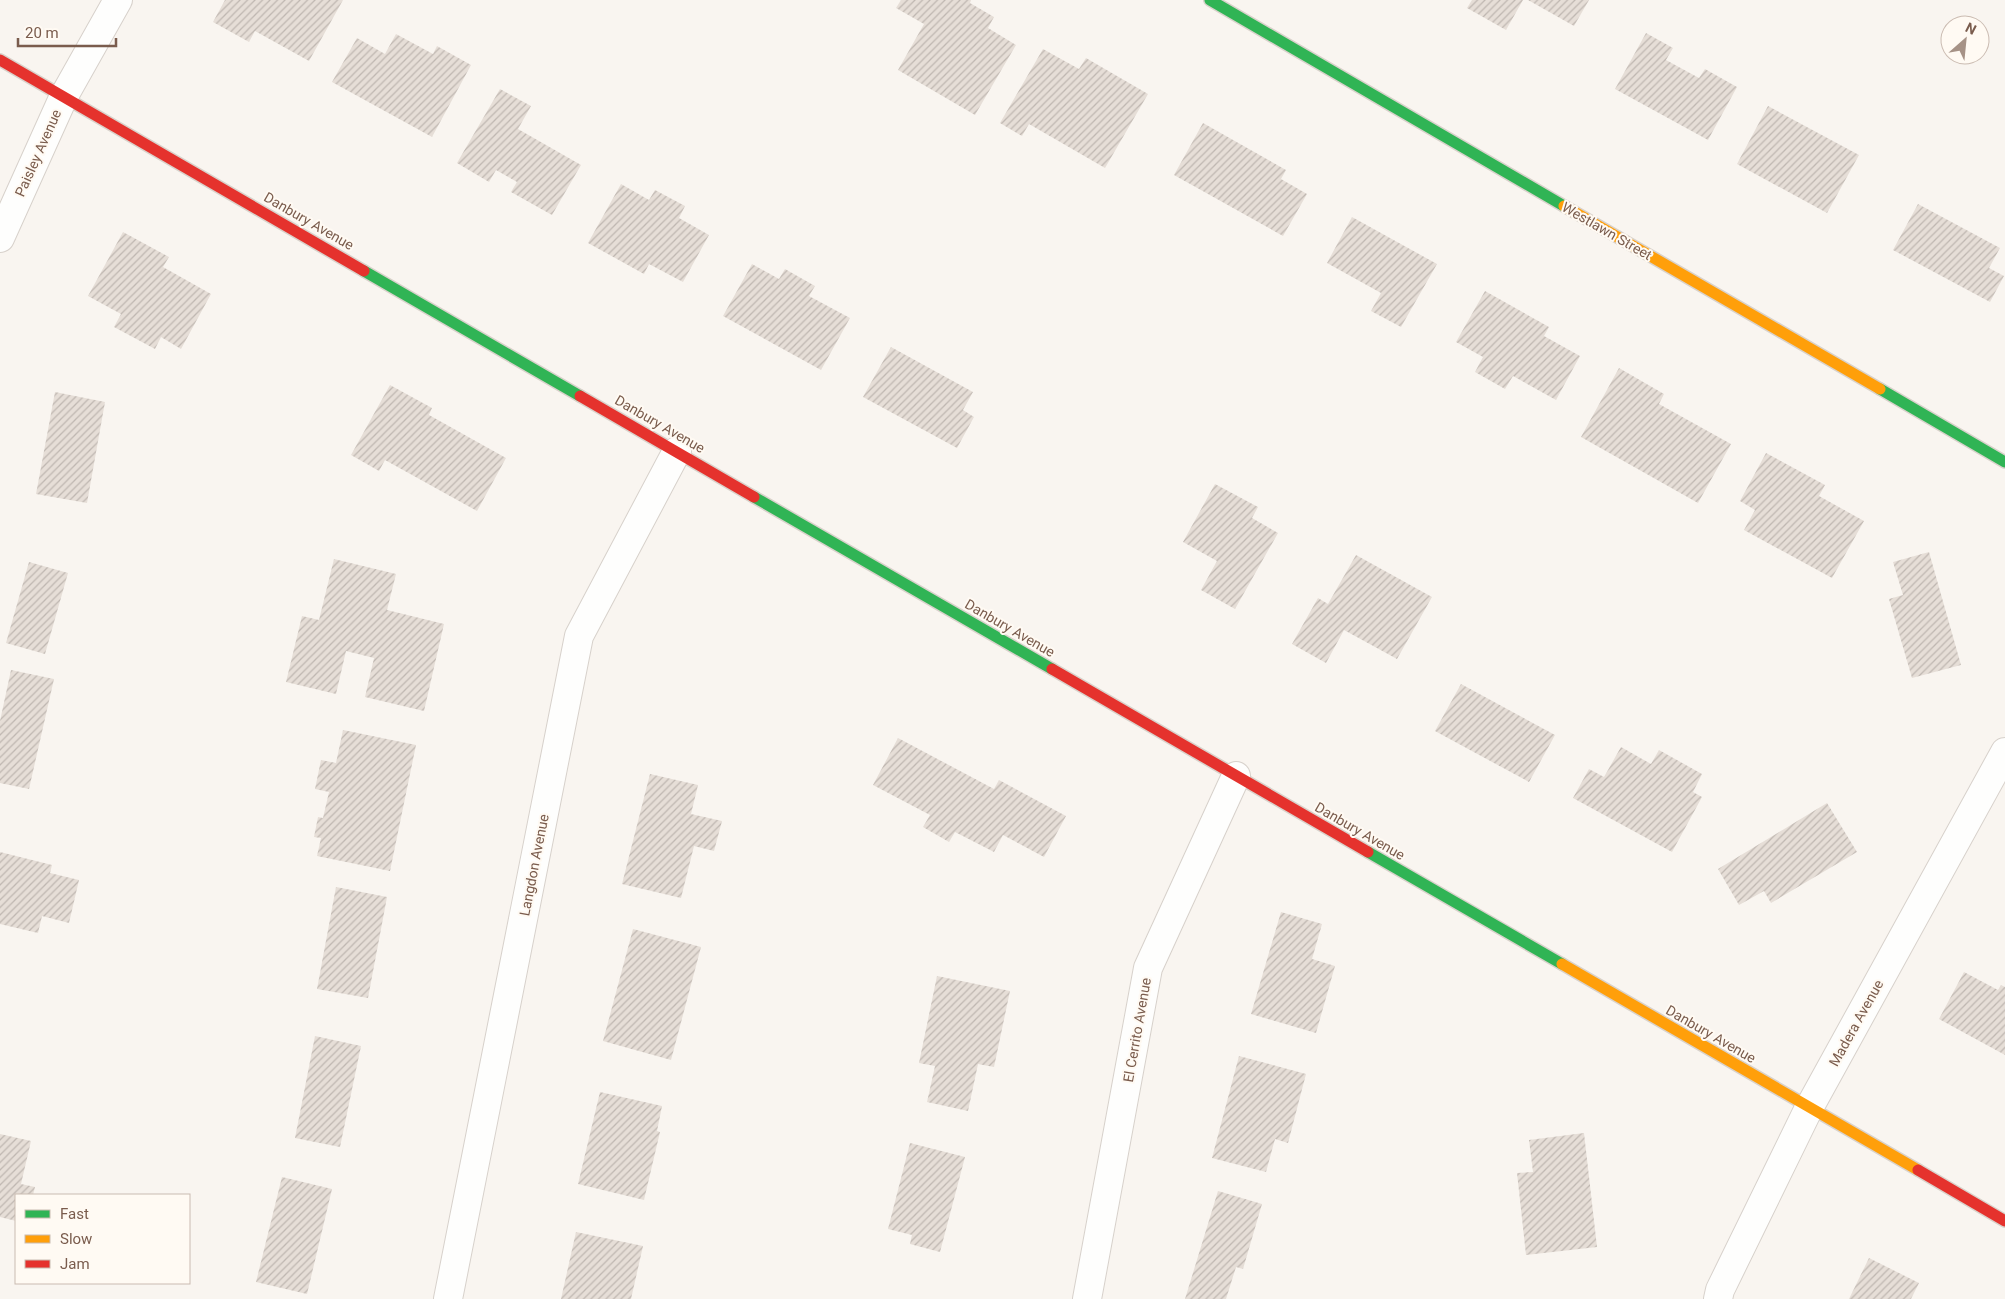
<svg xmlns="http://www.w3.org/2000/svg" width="2005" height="1299" viewBox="0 0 2005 1299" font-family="Roboto,sans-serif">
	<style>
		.building { fill: url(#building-hatch) }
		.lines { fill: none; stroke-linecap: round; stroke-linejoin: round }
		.street-casing { stroke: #d7d1cb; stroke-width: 30 }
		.fast-casing { stroke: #d9d2cb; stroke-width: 14 }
		.slow-casing { stroke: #d9d2cb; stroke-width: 14 }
		.jam-casing { stroke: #d9d2cb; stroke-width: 14 }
		.street { stroke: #fefefd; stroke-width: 28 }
		.fast { stroke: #30b455; stroke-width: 11 }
		.slow { stroke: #ff9f0a; stroke-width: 11 }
		.jam { stroke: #e5322d; stroke-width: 11 }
		.labels { text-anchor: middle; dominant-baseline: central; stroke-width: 4; stroke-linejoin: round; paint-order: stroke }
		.street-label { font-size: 14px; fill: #7a5c4d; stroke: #fffaf3 }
	</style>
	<defs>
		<pattern id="building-hatch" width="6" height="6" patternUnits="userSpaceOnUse" patternTransform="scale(1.25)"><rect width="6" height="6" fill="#e6ded7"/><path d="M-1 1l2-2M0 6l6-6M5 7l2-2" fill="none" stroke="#bfb7b1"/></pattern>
	</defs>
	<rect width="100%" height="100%" fill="#f9f5f0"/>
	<g class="building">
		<polygon points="225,0 343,0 309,61 255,31 249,42 213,22"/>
		<polygon points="901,0 971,0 970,3 994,17 988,28 1016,45 975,115 898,70 924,24 896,8"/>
		<polygon points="1472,0 1523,0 1506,30 1467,8"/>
		<polygon points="1528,0 1589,0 1574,26"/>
		<polygon points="1646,33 1673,48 1666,60 1699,78 1705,69 1737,87 1708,140 1615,89"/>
		<polygon points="396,34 433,54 437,46 471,65 432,137 332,82 357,38 385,54"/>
		<polygon points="1043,49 1079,69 1086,58 1148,94 1105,168 1029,124 1022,136 1000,123"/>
		<polygon points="500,89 531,106 518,129 581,165 552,215 511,192 517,182 496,170 489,182 457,163"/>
		<polygon points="1768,106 1859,155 1827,213 1737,164"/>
		<polygon points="1203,123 1286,170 1281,179 1307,194 1283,236 1174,175"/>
		<polygon points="621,184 649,200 655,190 685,206 679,218 709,235 683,282 649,264 644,274 588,243"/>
		<polygon points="1918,204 2000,248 1989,268 2004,276 1990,302 1893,250"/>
		<polygon points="1352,217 1437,264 1401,327 1371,311 1381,293 1327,263"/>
		<polygon points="123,232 169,257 163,267 211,294 181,349 161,337 155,349 114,327 121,314 88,296"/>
		<polygon points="752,264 779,279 785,269 815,286 809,296 850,318 821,370 723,316"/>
		<polygon points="1485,291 1549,327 1544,336 1580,356 1556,400 1513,376 1505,389 1475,372 1483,357 1456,342"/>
		<polygon points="891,347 973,392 963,410 974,417 957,448 863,397"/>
		<polygon points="1619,368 1664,394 1659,404 1731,444 1698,503 1581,437"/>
		<polygon points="390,385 432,408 429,415 506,458 477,511 385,460 379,471 351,455"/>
		<polygon points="55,392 105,402 87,503 36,494"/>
		<polygon points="1766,453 1825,485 1819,496 1864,521 1832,578 1744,530 1755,510 1740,501"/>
		<polygon points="1215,484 1258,507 1252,518 1278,533 1235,609 1201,590 1217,561 1183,542"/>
		<polygon points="1929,552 1961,665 1912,678 1889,599 1903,595 1893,562"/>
		<polygon points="1356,555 1432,597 1397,659 1344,630 1326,663 1292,644 1318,598 1328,604"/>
		<polygon points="334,559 396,574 387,610 444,624 424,711 365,697 374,658 346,651 336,694 286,682 302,616 319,620"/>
		<polygon points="29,562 68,573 45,654 6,643"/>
		<polygon points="11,670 54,679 29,789 0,783 0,721"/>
		<polygon points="1461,684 1555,735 1529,782 1435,731"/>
		<polygon points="343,730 416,745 390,871 317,856 321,838 314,837 318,817 323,818 329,792 315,789 321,760 336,763"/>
		<polygon points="898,738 994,789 999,780 1066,816 1044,857 1003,835 994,852 955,832 949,842 923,827 930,815 873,785"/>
		<polygon points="1621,747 1651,764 1659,750 1702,774 1693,792 1702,797 1672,852 1573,798 1589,769 1604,777"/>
		<polygon points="650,774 698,785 691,814 722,821 714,851 694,846 681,898 622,884"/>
		<polygon points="1827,803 1857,852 1771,903 1764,891 1739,905 1718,869"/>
		<polygon points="0,852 52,865 50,873 79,880 69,923 42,916 38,933 0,924"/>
		<polygon points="336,887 387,897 368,998 317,989"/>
		<polygon points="1281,912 1322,924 1312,959 1335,966 1316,1033 1251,1014"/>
		<polygon points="633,929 701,947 671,1060 603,1041"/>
		<polygon points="1964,972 1998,990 2001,985 2005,987 2005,1055 1939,1019"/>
		<polygon points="937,976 1010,991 994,1067 978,1064 968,1111 927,1102 935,1066 919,1063"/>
		<polygon points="315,1036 361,1046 340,1147 295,1138"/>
		<polygon points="1239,1056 1306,1074 1288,1143 1275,1139 1266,1172 1212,1158"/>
		<polygon points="600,1092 662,1106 657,1131 660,1132 644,1200 578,1184"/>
		<polygon points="1584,1133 1597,1247 1526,1255 1517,1173 1533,1172 1529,1140"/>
		<polygon points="0,1134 31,1141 21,1184 35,1187 33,1195 16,1195 16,1221 0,1217"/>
		<polygon points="910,1143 965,1157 940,1252 910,1244 912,1235 888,1229"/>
		<polygon points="282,1177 332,1189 307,1294 256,1282"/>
		<polygon points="1218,1191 1262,1204 1243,1269 1236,1267 1226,1299 1185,1299"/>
		<polygon points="576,1232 643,1246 631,1299 561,1299"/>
		<polygon points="1869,1258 1919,1283 1911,1299 1849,1299"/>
	</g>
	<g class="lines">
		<defs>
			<g id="street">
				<polyline points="0,238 64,96 118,0"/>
				<polyline points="448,1299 579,636 677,451"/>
				<polyline points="1087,1299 1148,968 1236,776"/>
				<polyline points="1718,1299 1720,1290 1809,1108 2005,752"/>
			</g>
			<g id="fast">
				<polyline points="1210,0 1564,206"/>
				<polyline points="364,271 580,396"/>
				<polyline points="1880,389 2005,462"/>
				<polyline points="754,497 1052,669"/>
				<polyline points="1368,852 1562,964"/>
			</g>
			<g id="slow">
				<polyline points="1564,206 1880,389"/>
				<polyline points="1562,964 1918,1170"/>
			</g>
			<g id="jam">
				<polyline points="0,60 364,271"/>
				<polyline points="580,396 754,497"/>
				<polyline points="1052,669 1368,852"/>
				<polyline points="1918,1170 2005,1221"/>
			</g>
		</defs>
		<use href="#street" class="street-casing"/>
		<use href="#fast" class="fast-casing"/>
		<use href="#slow" class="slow-casing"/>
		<use href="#jam" class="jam-casing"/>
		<use href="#street" class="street"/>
		<use href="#fast" class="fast"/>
		<use href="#slow" class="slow"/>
		<use href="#jam" class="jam"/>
	</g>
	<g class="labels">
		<g class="street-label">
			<text transform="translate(38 153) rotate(-66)">Paisley Avenue</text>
			<text transform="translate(309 221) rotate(30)">Danbury Avenue</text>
			<text transform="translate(1607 231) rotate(30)">Westlawn Street</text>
			<text transform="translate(660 424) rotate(30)">Danbury Avenue</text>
			<text transform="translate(1010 628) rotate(30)">Danbury Avenue</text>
			<text transform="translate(1360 831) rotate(30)">Danbury Avenue</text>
			<text transform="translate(534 865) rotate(-79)">Langdon Avenue</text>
			<text transform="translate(1856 1023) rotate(-61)">Madera Avenue</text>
			<text transform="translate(1137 1030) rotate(-80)">El Cerrito Avenue</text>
			<text transform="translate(1711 1034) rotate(30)">Danbury Avenue</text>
		</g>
	</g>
	<rect x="15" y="1194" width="175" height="90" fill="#fffaf3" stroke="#cabbb1"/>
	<rect x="25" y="1210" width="25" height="8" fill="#30b455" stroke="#cabbb1"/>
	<text x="60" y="1219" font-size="15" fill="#7a5c4d">Fast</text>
	<rect x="25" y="1235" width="25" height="8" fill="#ff9f0a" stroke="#cabbb1"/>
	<text x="60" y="1244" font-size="15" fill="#7a5c4d">Slow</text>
	<rect x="25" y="1260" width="25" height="8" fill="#e5322d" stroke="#cabbb1"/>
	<text x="60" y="1269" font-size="15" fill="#7a5c4d">Jam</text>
	<g transform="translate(1965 40) rotate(27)"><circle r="24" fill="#fffaf3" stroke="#cabbb1"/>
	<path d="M0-4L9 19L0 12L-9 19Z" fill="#a69286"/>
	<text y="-8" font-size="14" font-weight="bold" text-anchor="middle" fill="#7a5c4d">N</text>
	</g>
	<path d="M18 38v8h98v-8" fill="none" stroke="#7a5c4d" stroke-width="2.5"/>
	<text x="25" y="38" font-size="15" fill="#7a5c4d" stroke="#fffaf3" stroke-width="4" paint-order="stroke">20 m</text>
</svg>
